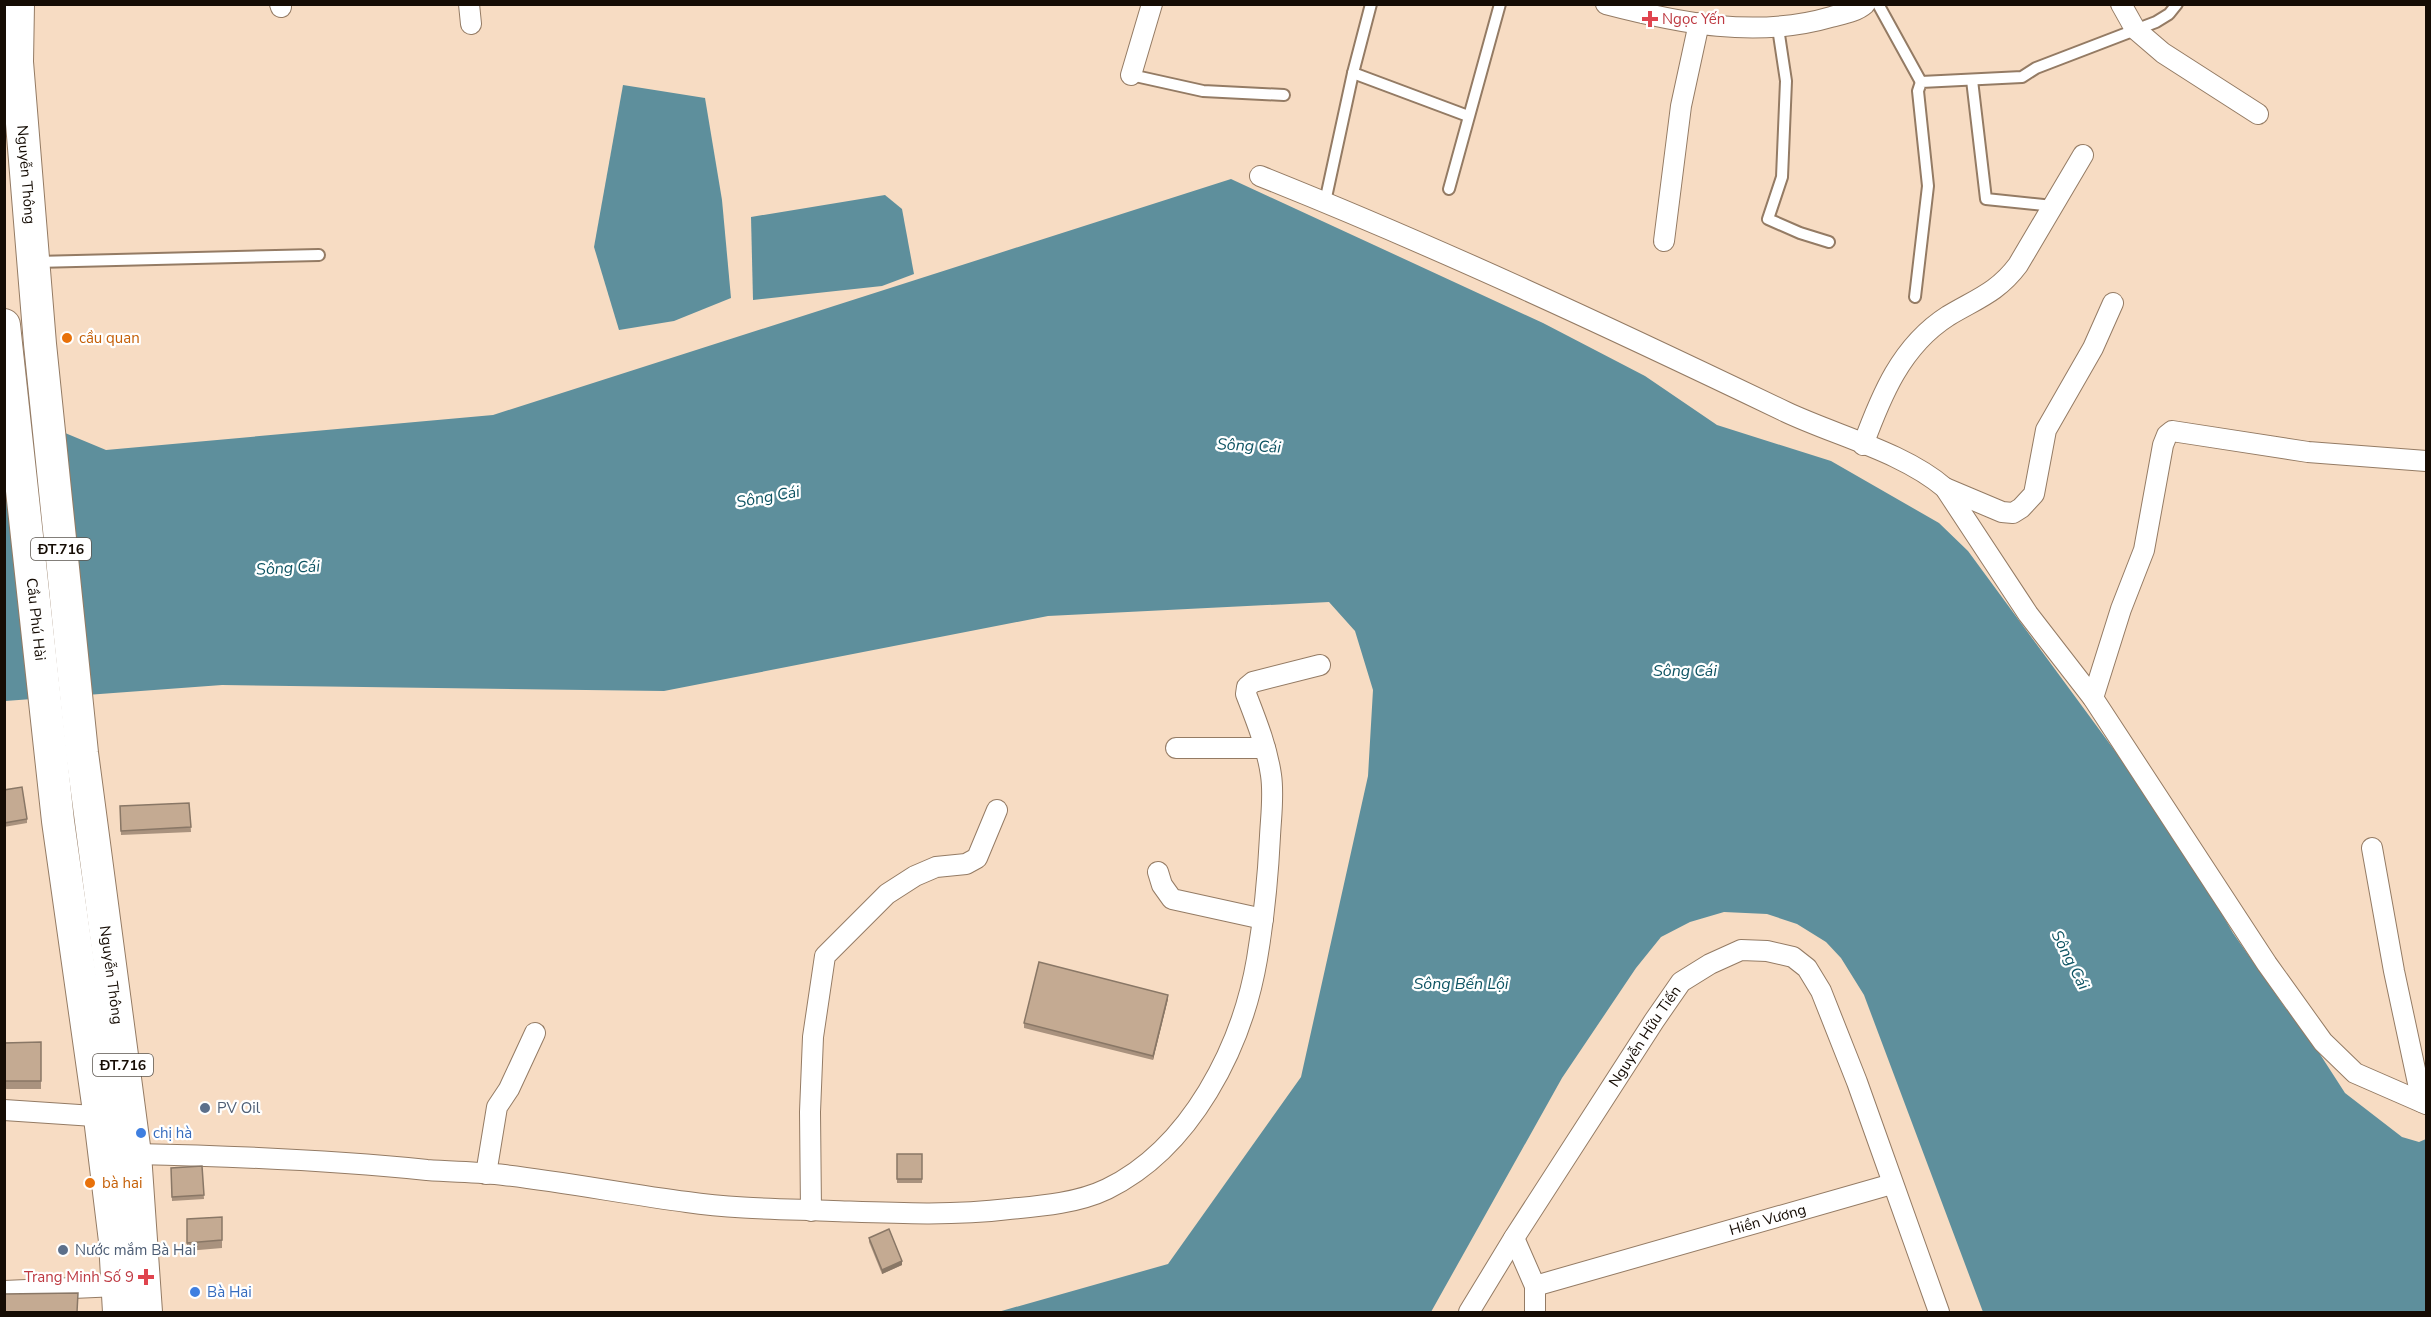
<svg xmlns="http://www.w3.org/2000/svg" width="2431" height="1317" viewBox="0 0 2431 1317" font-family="'Nunito Sans',sans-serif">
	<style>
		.water { fill: #5e8f9c }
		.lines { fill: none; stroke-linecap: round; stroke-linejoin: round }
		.lane-casing { stroke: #947b64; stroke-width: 14 }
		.street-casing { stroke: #947b64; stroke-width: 22 }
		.primary-casing { stroke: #947b64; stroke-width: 34 }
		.lane { stroke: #fff; stroke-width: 10 }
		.street { stroke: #fff; stroke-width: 20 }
		.primary { stroke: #fff; stroke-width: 32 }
		.wall { fill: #a9927e }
		.shaded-wall { fill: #897766 }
		.building { fill: #c4aa92; stroke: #897766; stroke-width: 1.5 }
		.health-dot { fill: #e0444e; stroke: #fff; stroke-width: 2 }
		.food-dot { fill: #e8710a; stroke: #fff; stroke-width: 2 }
		.service-dot { fill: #5c6f8a; stroke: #fff; stroke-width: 2 }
		.shop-dot { fill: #3f7fe0; stroke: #fff; stroke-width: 2 }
		.labels { text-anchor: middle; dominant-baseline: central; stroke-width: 4.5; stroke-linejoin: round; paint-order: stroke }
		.shield { fill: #fff; stroke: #5b554f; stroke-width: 1.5 }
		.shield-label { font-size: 14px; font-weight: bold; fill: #150c04 }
		.health-label { font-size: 15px; fill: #be3a42; stroke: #fff; text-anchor: start }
		.street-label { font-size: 15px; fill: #150c04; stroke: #fff }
		.food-label { font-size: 15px; fill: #c56008; stroke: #fff; text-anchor: start }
		.service-label { font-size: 15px; fill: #4e5e75; stroke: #fff; text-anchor: start }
		.shop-label { font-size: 15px; fill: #366cbe; stroke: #fff; text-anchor: start }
		.water-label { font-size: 16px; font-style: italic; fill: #0e5463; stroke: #fff }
	</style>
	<rect width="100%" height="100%" fill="#f7dcc3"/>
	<g class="water">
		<polygon points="623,85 705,98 722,200 731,298 674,321 619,330 594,247"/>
		<polygon points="1231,179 1543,323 1645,376 1717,425 1831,461 1939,523 1968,551 2176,834 2233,933 2284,1006 2305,1031 2345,1093 2402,1137 2419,1142 2426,1139 2426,1312 1983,1312 1864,995 1841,958 1826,942 1797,924 1767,914 1724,912 1690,922 1661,937 1636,968 1562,1078 1431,1312 998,1312 1168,1264 1301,1077 1368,776 1373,690 1355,631 1329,602 1048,616 664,691 222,685 5,701 5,408 106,450 493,415"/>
		<polygon points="885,195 902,209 914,274 882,286 753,300 751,217"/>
	</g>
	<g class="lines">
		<defs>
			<g id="lane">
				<polyline points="1878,4 1921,82"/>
				<polyline points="1778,28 1786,81 1782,177 1768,219 1800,233 1829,242"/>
				<polyline points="1353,73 1468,116"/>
				<polyline points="1131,75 1203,91 1284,95"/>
				<polyline points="1972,80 1986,199 2053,206"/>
				<polyline points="1449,189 1500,4"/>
				<polyline points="1325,202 1353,73 1371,4"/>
				<polyline points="36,262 319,255"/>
				<polyline points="1915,297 1928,186 1918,91 1921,82 2022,77 2036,68 2156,22 2169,14 2177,4"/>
			</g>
			<g id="street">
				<polyline points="280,4 281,7"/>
				<polyline points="469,4 471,24"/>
				<path d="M1606,4C1679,23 1756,39 1831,17C1842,14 1856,12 1865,4"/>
				<polyline points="2121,4 2135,29 2163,53 2258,114"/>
				<polyline points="1131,75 1152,4"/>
				<path d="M1260,176C1438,247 1613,329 1786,412C1837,436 1903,452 1945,488L2028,614L2093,698L2267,964L2323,1042L2355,1073L2426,1104"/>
				<polyline points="1664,241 1681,106 1699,23"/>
				<path d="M1863,445C1881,396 1901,346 1948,316C1976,299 1997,293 2018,265L2083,155"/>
				<polyline points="1945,488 2002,512 2013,513 2021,508 2034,494 2046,430 2093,348 2113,303"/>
				<polyline points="2093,698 2121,609 2144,550 2163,445 2167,435 2172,431 2308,452 2426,461"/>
				<polyline points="1176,748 1265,748"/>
				<polyline points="2372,848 2394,971 2422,1102"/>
				<polyline points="1158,872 1162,885 1172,899 1263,919"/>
				<polyline points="4,1110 109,1117"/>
				<path d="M135,1154C233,1156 330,1160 427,1170C453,1172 479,1172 504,1175C565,1182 626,1194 687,1202C735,1209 784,1209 833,1211C892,1213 950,1216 1009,1209C1042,1206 1078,1203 1107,1189C1191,1148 1242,1047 1257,959C1264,918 1268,877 1270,836C1271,816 1274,795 1271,775C1267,747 1256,720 1246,694L1247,687L1253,682L1320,665"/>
				<polyline points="486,1174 497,1107 509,1089 535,1033"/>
				<polyline points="811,1211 810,1112 813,1037 825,956 887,894 915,876 936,867 966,864 977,858 997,810"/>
				<polyline points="1514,1238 1535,1286 1535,1312"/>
				<path id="s1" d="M1535,1286L1892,1184"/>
				<polyline points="4,1291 118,1286"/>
				<path id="s2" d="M1469,1312L1514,1238L1654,1021L1681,982L1710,964L1741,950L1767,951L1793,957L1807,968L1821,991L1857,1082L1939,1312"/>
			</g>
			<g id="primary">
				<path id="s3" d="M18,4L17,62L40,344L82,753L135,1154L146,1312"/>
				<path id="s4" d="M4,325L58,821L100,1118L115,1241L119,1312"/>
			</g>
		</defs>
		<use href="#lane" class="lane-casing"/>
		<use href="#street" class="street-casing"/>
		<use href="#primary" class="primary-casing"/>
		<use href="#lane" class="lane"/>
		<use href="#street" class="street"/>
		<use href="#primary" class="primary"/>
	</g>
	<g class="wall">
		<polygon points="4,790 27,819 27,823 4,827"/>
		<polygon points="189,803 191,832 121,835 120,806"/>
		<polygon points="1168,999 1153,1060 1024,1028 1024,1023"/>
		<polygon points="41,1042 41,1089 4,1089 4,1043"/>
		<rect x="897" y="1154" width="25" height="29"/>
		<polygon points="202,1166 204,1199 172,1201 171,1168"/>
		<polygon points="222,1217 222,1248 187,1251 187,1219"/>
		<polygon points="869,1238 902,1265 882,1274 869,1242"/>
	</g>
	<g class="shaded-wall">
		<polygon points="1168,995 1168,999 1153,1060 1153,1056"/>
		<polygon points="902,1261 902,1265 882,1274 882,1270"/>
	</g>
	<g class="building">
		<polygon points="22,787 27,819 4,823 4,790"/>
		<polygon points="189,803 191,827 121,831 120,806"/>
		<polygon points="1039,962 1168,995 1153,1056 1024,1023"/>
		<polygon points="41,1042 41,1081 4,1081 4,1043"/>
		<rect x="897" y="1154" width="25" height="25"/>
		<polygon points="202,1166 204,1195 172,1197 171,1168"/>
		<polygon points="222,1217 222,1240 187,1243 187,1219"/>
		<polygon points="889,1229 902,1261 882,1270 869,1238"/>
		<polygon points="78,1293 77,1312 4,1312 4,1294"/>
	</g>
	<g class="health-dot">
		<path d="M1647 10h6v6h6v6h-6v6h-6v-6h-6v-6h6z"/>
		<path d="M143 1268h6v6h6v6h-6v6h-6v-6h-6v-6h6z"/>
	</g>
	<g class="food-dot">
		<circle cx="67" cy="338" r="6"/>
		<circle cx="90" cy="1183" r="6"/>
	</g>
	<g class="service-dot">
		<circle cx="205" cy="1108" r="6"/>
		<circle cx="63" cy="1250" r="6"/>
	</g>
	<g class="shop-dot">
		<circle cx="141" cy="1133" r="6"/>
		<circle cx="195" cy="1292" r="6"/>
	</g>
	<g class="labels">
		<g class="shield">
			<rect x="31" y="538" width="60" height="22" rx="4.5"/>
			<rect x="93" y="1054" width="60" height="22" rx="4.5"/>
		</g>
		<g class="shield-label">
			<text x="61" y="549">ĐT.716</text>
			<text x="123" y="1065">ĐT.716</text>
		</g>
		<g class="health-label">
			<text x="1662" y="19">Ngọc Yến</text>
			<text x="134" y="1277" text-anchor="end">Trang Minh Số 9</text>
		</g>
		<g class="street-label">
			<text stroke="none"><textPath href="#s3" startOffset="171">Nguyễn Thông</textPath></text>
			<text stroke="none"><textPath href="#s4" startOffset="296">Cầu Phú Hài</textPath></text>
			<text stroke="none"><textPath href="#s3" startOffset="976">Nguyễn Thông</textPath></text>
			<text stroke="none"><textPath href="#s2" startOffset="327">Nguyễn Hữu Tiến</textPath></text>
			<text stroke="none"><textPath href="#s1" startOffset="242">Hiền Vương</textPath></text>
		</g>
		<g class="food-label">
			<text x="79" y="338">cầu quan</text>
			<text x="102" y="1183">bà hai</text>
		</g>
		<g class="service-label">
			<text x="217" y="1108">PV Oil</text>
			<text x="75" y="1250">Nước mắm Bà Hai</text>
		</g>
		<g class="shop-label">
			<text x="153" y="1133">chị hà</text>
			<text x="207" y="1292">Bà Hai</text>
		</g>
		<g class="water-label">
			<text transform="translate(1249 446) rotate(3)">Sông Cái</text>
			<text transform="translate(768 497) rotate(-10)">Sông Cái</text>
			<text transform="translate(288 568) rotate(-3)">Sông Cái</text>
			<text x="1685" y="671">Sông Cái</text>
			<text transform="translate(2070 960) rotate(63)">Sông Cái</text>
			<text x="1461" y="984">Sông Bến Lội</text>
		</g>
	</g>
	<rect width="2431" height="1317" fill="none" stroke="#150c04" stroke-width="12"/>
</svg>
